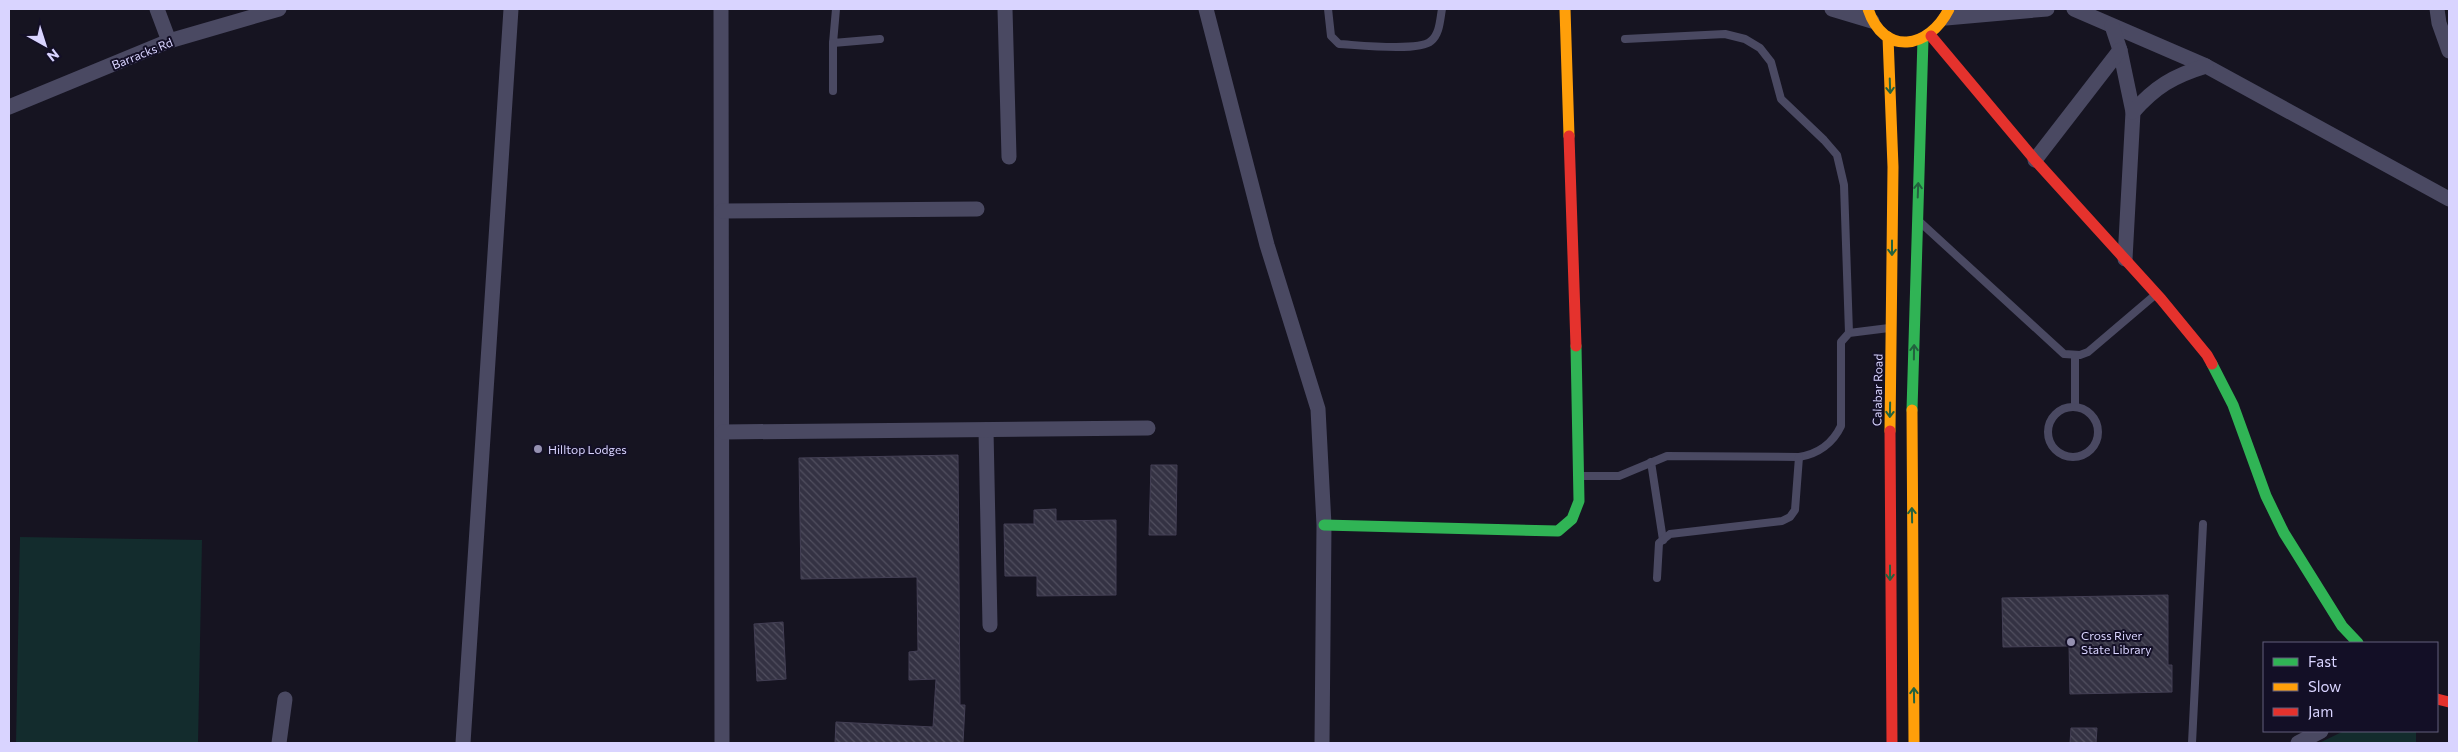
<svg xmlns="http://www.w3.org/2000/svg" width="2458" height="752" viewBox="0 0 2458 752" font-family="Commissioner,sans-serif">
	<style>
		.park { fill: #132c2d }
		.building { fill: url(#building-back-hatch); stroke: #433f54 }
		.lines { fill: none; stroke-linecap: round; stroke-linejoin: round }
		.lane { stroke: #4a4962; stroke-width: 8 }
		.street { stroke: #4a4962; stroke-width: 15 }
		.fast { stroke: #30b455; stroke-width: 11 }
		.slow { stroke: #ff9f0a; stroke-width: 11 }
		.jam { stroke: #e5322d; stroke-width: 11 }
		.oneway { stroke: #22623e }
		.poi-dot { fill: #9591b1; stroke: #130f26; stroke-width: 2 }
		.labels { text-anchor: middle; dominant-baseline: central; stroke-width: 4; stroke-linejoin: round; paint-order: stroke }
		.street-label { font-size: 12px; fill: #d9d4ff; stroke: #130f26 }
		.poi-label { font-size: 12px; fill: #d9d4ff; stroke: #130f26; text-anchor: start }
	</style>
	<defs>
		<pattern id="building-back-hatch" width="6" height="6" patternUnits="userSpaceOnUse" patternTransform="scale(1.25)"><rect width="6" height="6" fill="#343243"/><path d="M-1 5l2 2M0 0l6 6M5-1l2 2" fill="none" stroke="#514f5f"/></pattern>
	</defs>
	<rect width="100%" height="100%" fill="#161421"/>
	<g class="park">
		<polygon points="20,537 202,540 198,743 16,743"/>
		<polygon points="2344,731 2416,731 2416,743 2319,743"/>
	</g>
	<g class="building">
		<polygon points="958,455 960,705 965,705 963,743 835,743 836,722 933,727 936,679 909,680 909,652 918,651 917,577 801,579 799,458"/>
		<polygon points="1151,465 1177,465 1176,535 1149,535"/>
		<polygon points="1056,509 1056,521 1116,520 1116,595 1037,596 1037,576 1005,576 1004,524 1034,524 1034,510"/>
		<polygon points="2168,595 2168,665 2172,665 2172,692 2070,694 2069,646 2003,647 2002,598"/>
		<polygon points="783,622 786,679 757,681 754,624"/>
		<polygon points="2071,728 2097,728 2096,743 2070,743"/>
	</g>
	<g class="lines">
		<g class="lane">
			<polyline points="836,9 833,43 880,39"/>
			<path d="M1328,9L1331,36L1339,44C1358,45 1419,52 1431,41C1440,34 1440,19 1442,9"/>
			<polyline points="1625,39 1725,34 1745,39 1760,48 1771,62 1781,99 1824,140 1837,155 1844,185 1849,333"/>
			<polyline points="833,91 833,43"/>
			<polyline points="1921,223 2064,354 2080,355 2088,352 2155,295"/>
			<polyline points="2075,406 2075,355"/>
			<circle cx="2073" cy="432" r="25"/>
			<polyline points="1651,462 1663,540"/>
			<path d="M1582,476H1619L1667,456L1799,457C1818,454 1833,443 1841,426V342L1849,333L1889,328"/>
			<polyline points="1657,578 1659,543 1670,534 1782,521 1790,517 1795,510 1799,457"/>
			<polyline points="2192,743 2203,524"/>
		</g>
		<g class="street">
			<polyline points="157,9 169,41"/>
			<polyline points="721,9 722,743"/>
			<polyline points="1005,9 1009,157"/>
			<polyline points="1206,9 1267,245 1318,409 1324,525 1322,743"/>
			<polyline points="1832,9 1872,21"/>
			<polyline points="2074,9 2206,66 2449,199"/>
			<polyline points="2437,9 2439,23 2449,51"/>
			<polyline points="1946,18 2047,9"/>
			<polyline points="2112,26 2120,50 2133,112 2125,259"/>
			<polyline points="9,107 169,41 279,9"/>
			<path d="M2133,112C2155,87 2173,76 2206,66"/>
			<polyline points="2035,160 2120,50"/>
			<polyline points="722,211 977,209"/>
			<polyline points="986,430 990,625"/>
			<polyline points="723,432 1148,428"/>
			<polyline points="279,743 285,699"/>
			<polyline points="463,743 511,9"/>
			<polyline points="2298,743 2321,731"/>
		</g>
		<g class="fast">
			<polyline points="2212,364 2233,405 2266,496 2284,533 2342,626 2358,643"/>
			<polyline points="1912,410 1923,39"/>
			<polyline points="1324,525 1558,531 1572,519 1579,501 1576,346"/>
		</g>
		<g class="slow">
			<polyline points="1565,9 1569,136"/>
			<path d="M1868,9C1884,57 1929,49 1949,9"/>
			<polyline points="1888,37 1893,167 1890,431"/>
			<polyline points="1912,410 1914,743"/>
		</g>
		<g class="jam">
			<polyline points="1931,36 2035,160 2161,299 2207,355 2212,364"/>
			<polyline points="1569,136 1576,346"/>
			<polyline points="1890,431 1892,743"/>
			<polyline points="2437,699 2449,702"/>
		</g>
	</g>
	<defs><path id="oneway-shaft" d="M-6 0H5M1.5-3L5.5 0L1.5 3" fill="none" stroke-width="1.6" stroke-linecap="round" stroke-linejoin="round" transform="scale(1.25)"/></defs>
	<g class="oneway">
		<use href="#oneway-shaft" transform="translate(1890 86) rotate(88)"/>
		<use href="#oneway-shaft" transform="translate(1918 190) rotate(-88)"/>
		<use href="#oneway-shaft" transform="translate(1892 248) rotate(90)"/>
		<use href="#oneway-shaft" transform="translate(1914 352) rotate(-89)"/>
		<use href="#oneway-shaft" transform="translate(1890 410) rotate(91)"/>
		<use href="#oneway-shaft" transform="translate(1912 515) rotate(-91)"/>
		<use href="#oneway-shaft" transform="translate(1890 573) rotate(90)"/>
		<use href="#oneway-shaft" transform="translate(1914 695) rotate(-91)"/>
	</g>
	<g class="poi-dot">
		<circle cx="538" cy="449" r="5"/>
		<circle cx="2071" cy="642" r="5"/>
	</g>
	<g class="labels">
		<g class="street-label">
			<text transform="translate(142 53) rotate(-22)">Barracks Rd</text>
			<text transform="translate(1877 390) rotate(-89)">Calabar Road</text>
		</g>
		<g class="poi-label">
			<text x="548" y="449">Hilltop Lodges</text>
			<text x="2081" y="635">Cross River<tspan x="2081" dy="14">State Library</tspan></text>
		</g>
	</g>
	<rect width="2458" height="752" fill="none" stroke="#d9d4ff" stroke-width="20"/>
	<rect x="2263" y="642" width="175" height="90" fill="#130f26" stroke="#625e7d"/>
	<rect x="2273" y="658" width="25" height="8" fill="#30b455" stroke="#625e7d"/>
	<text x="2308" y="667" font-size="15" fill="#d9d4ff">Fast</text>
	<rect x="2273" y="683" width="25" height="8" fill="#ff9f0a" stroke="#625e7d"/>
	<text x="2308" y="692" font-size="15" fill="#d9d4ff">Slow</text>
	<rect x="2273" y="708" width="25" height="8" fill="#e5322d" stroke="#625e7d"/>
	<text x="2308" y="717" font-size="15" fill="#d9d4ff">Jam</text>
	<g transform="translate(45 45) rotate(141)" stroke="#130f26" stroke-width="4" paint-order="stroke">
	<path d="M0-4L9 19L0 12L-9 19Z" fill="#d9d4ff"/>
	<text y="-8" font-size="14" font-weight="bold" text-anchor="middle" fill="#d9d4ff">N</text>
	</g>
</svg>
